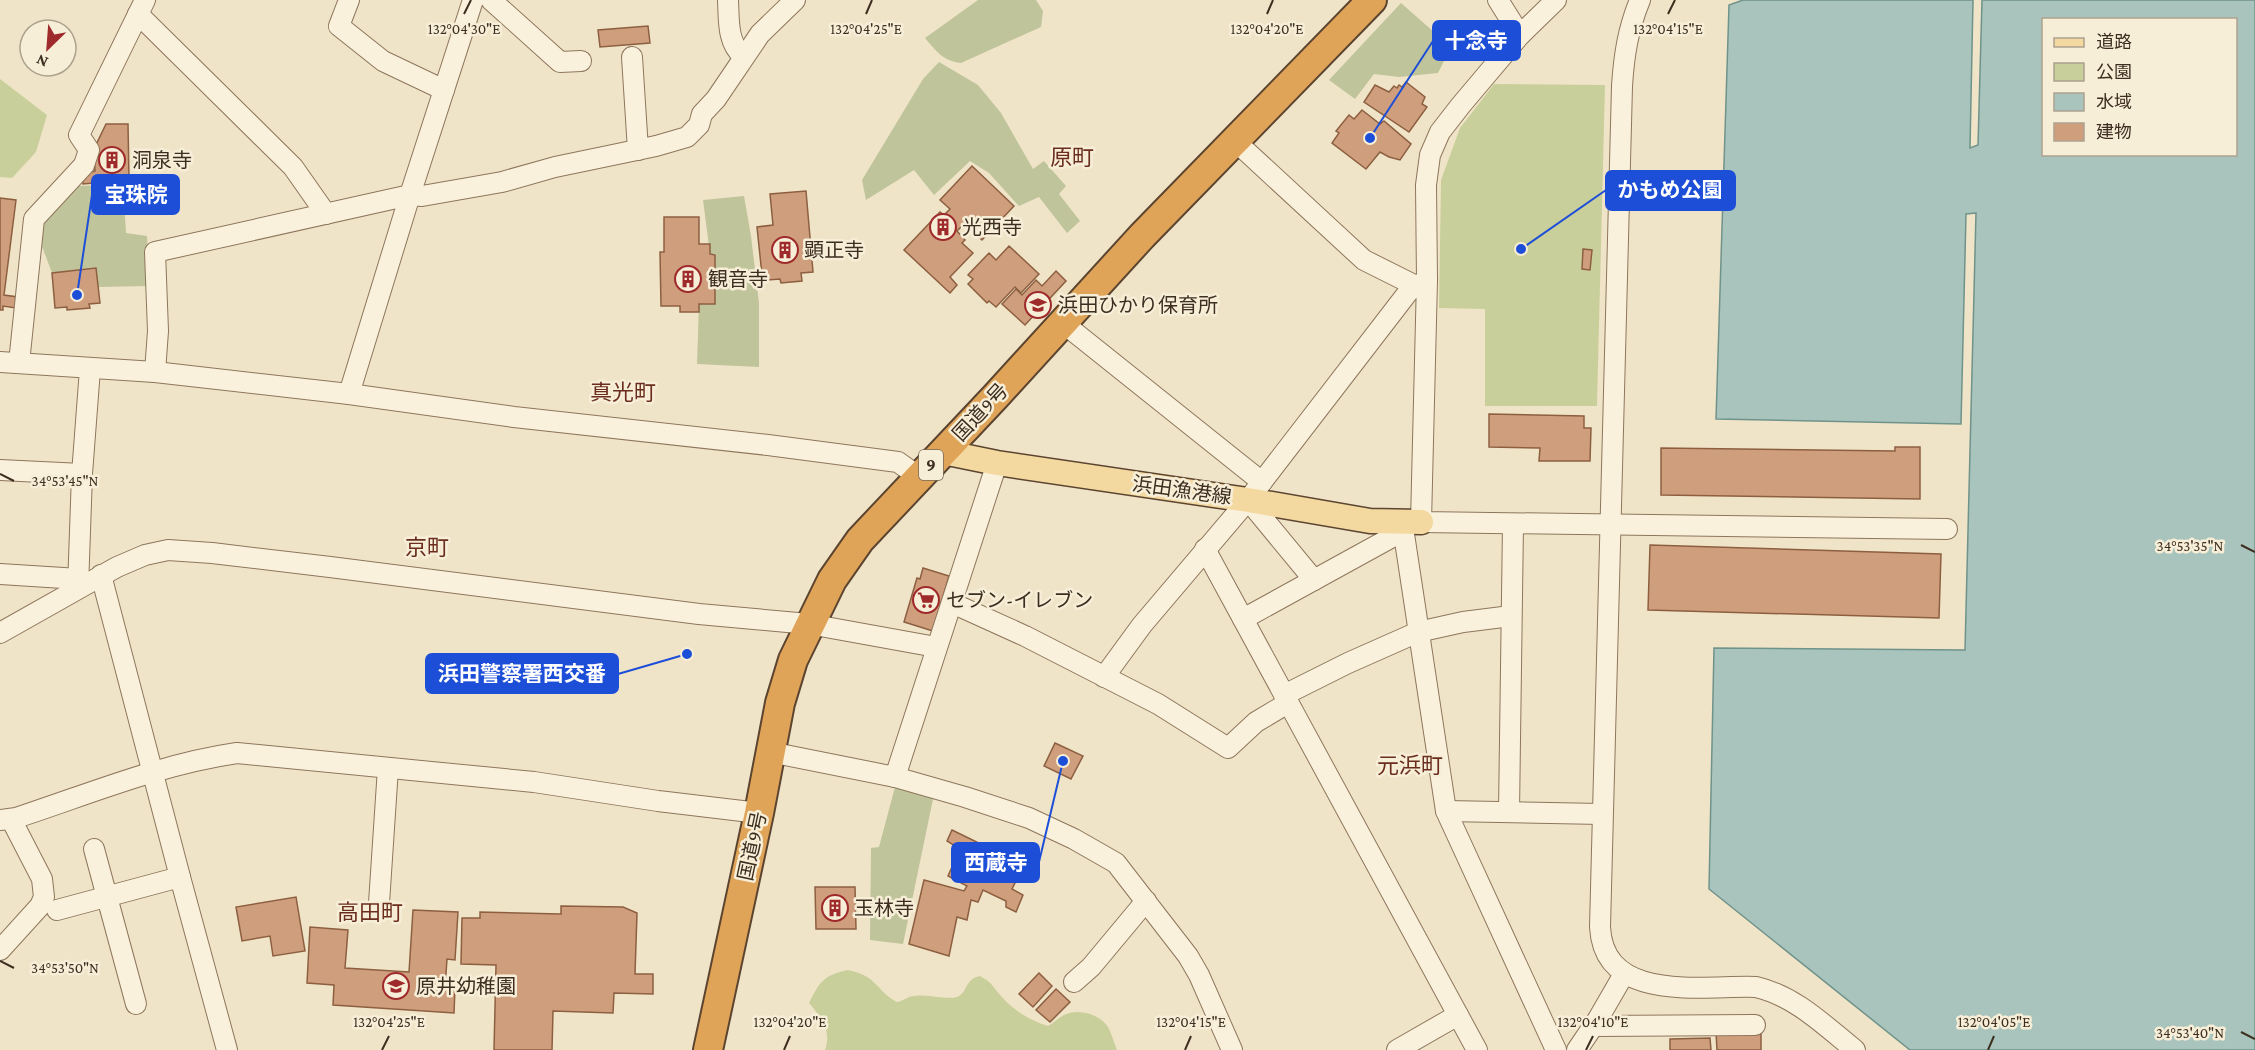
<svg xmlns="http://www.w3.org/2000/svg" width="2255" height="1050" viewBox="0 0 2255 1050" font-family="'Crimson Pro','Noto Sans JP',serif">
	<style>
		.green { fill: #c9cf9b }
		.cemetery { fill: #bfc49a }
		.water { fill: #a9c4bc; stroke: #6f938a; stroke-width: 1.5; fill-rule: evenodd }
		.building { fill: #cf9f7d; stroke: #8d5f41; stroke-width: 1.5 }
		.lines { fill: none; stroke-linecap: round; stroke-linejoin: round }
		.minor-casing { stroke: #8d765c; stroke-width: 22 }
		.major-casing { stroke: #5b4430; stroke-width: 27 }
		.highway-casing { stroke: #5b4430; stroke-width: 32 }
		.minor { stroke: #faf1dc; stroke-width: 20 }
		.major { stroke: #f3d9a0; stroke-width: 24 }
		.highway { stroke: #e0a458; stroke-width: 28 }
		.ticks { fill: none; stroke: #3d2e20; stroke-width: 2 }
		.labels { text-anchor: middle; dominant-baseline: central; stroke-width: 5; stroke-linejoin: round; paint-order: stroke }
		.shield { fill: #f7eed8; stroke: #756857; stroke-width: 1.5 }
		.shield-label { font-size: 18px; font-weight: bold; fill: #3d2e20 }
		.poi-label { font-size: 20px; fill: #3d2e20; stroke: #f7eed8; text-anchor: start }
		.street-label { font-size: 20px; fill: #3d2e20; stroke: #f7eed8 }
		.quarter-label { font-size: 22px; fill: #6b2e1e; stroke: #f7eed8 }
		.ticks-label { font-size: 15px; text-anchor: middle; fill: #3d2e20; stroke: #f7eed8; stroke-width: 5; stroke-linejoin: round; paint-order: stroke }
		.leader { fill: none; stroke: #1d4ed8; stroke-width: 2 }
		.callout-dot { fill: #1d4ed8; stroke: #f7eed8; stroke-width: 2 }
		.callout { fill: #1d4ed8; stroke: #1d4ed8; stroke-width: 2 }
		.callout-label { font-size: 21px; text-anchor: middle; font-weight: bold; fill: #fff }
	</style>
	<rect width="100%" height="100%" fill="#f0e4c8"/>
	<g class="green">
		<polygon points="0,79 47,115 36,152 12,178 0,177"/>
		<polygon points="1494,84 1605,85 1597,406 1485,406 1485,309 1439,308 1441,180 1460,128"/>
		<path d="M848,970C878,976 876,991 897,1002C903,1001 908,996 914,996C927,994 946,1000 957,997C968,993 964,979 980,976C991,982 992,985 1000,995C1013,1010 1029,1020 1048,1026C1054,1023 1058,1018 1064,1015C1078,1008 1100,1014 1108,1027C1112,1034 1114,1043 1117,1050H825C832,1031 821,1017 809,1003C820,981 824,975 848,970Z"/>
	</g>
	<g class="cemetery">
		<path d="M978,0H1036L1043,11L1041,27L961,63C943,61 936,51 925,38Z"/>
		<polygon points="1401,3 1451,47 1438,73 1399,77 1374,74 1355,99 1329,80"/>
		<polygon points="939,62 978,85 1001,113 1033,169 1044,161 1066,186 1059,194 1080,221 1067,233 1039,197 1019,206 989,173 970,161 934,195 914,170 866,200 862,180 923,79"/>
		<polygon points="123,185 126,233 147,236 150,286 98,287 96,268 52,273 40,241 39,223 70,186"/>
		<polygon points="744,196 751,236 759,303 759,367 697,364 699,304 715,304 715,255 710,254 703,200"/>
		<polygon points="895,787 933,799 903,944 870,940 871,848 879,847"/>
	</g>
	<path class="water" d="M1743,0H1973L1970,148L1978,145L1982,0H2255V1050H1910L1709,889L1714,648L1965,650L1976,213L1966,214L1961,424L1716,419L1729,5ZM2044,20H2236V154H2044Z"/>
	<g class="building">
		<polygon points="648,26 650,43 600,47 598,30"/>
		<polygon points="1406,82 1425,97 1422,104 1427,107 1409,132 1364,102 1375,85 1389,92 1394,86 1397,88 1399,85 1402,87"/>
		<polygon points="1362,110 1380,124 1384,121 1411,144 1400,160 1389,157 1380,152 1366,169 1332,143 1339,133 1336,131 1349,115 1354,119"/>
		<polygon points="106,124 128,124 129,180 83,184 83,174 95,171 94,149"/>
		<polygon points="972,166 1014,206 982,240 965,223 957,231 965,240 962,243 973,253 950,277 957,285 950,293 904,250 940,212 944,215 950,209 940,200"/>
		<polygon points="806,191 813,272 801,273 802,281 781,283 780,279 768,280 767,274 762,275 757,227 773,225 770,194"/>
		<polygon points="0,198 16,200 4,295 18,297 16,308 3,306 3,310 0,310"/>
		<polygon points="664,217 699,217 699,244 710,244 710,254 715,255 715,304 699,304 699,312 680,312 680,306 661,306 660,252 664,252"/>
		<polygon points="1009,246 1039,274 1021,293 1015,287 996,307 989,301 987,303 968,284 973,279 968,275 989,253 996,260"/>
		<polygon points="1583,249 1592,250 1590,270 1582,269"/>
		<polygon points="96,268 100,303 89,304 90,308 67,310 67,307 55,308 52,273"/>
		<polygon points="1056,271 1066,281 1025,325 1002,304 1016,289 1022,295 1036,280 1042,286"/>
		<polygon points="1489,414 1584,416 1584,428 1591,428 1590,461 1539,461 1540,448 1489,447"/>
		<polygon points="1895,447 1920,447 1920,499 1661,495 1661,448 1895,451"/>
		<polygon points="1650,545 1941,554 1939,618 1648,610"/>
		<polygon points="923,568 949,576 933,631 904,622 917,578 920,579"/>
		<polygon points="1055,743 1083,756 1071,779 1044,766"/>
		<polygon points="952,830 983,845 981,849 994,856 992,858 999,862 1000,855 1025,867 1021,878 1018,877 1012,889 1023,895 1016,912 1006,907 1006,901 983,890 978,902 971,900 967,920 957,917 949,956 909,944 924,880 964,891 967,886 948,876 960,849 947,841"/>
		<polygon points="815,887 855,887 856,929 816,929"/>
		<polygon points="296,897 305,951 273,956 270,936 242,941 236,907"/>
		<polygon points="561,906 623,907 637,913 635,974 653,974 653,994 614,993 613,1013 553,1011 552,1050 494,1050 496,965 461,964 462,918 480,918 480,912 561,914"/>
		<polygon points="413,910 458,912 455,960 447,959 445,987 455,988 454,1013 333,1005 334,985 307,983 310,927 348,930 345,968 409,972"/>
		<polygon points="1039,973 1052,986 1033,1007 1019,994"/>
		<polygon points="1056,989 1070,1002 1050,1022 1036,1010"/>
		<polygon points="1761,1031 1761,1050 1717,1050 1716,1032"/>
		<polygon points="1710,1038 1711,1050 1670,1050 1670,1039"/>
	</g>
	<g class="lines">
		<defs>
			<g id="minor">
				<polyline points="349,0 339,26 383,61 444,90"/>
				<polyline points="491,0 560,62 581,61"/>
				<path d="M728,0C729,19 727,43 743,56"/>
				<polyline points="1498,0 1520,35"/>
				<polyline points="1556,0 1520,35 1461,105 1440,132 1430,155 1426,185 1427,280 1421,522 1947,529"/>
				<path d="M1640,0C1628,29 1624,55 1622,86L1600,927C1604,1004 1703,985 1756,987C1795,996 1824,1025 1855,1050"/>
				<polyline points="138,14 293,167 326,214"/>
				<polyline points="632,57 638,150"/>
				<polyline points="1234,140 1364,260 1416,286"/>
				<polyline points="1063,323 1262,482"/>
				<polyline points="0,362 155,372 349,394 514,417 768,445 898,462 919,477"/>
				<polyline points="19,363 34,219 84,165 89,150 79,135 145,0"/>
				<polyline points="155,372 158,331 155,252 410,195 422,196 502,182 555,167 656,146 687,137 699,125 702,114 716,99 760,34 795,0"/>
				<polyline points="349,394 410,195 473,0"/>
				<polyline points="0,470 82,474"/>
				<polyline points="1248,500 1314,580"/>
				<polyline points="1402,521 1446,811 1556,1050"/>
				<polyline points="1205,549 1477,1050"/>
				<polyline points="0,574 79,579"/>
				<polyline points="101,575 180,877 227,1050"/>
				<polyline points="78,588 82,474 90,369"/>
				<polyline points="952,603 1025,636 1158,704 1228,748 1256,722 1288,703"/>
				<polyline points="1243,619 1403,531"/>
				<polyline points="0,633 117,567 145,555 168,550 212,553 330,567 699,614 809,624 936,647"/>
				<polyline points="1104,677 1142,625 1248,500 1409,291 1427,280"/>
				<polyline points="1284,695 1348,663 1418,632 1463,622 1511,616"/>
				<polyline points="770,752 895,777 965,797 1029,818 1074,839 1116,863 1188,956 1199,975 1232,1050"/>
				<polyline points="895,777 997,463"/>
				<polyline points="1446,811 1602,814"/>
				<polyline points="1509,812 1513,524"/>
				<path d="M0,820L16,818C89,794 161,764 237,753L534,782L658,801L759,813"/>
				<polyline points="94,849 136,1004"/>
				<polyline points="379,903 388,768"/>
				<polyline points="57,910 180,877"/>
				<polyline points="0,950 40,906 44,897 42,879 11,819"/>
				<polyline points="1074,982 1091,967 1146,901"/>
				<polyline points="1594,1026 1755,1025"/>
				<polyline points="1397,1050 1458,1015"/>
				<polyline points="1577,1050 1598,1019 1624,974"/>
			</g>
			<polyline id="major" points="943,452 997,463 1248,500 1370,521 1421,522"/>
			<polyline id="highway" points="708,1050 759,813 780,703 793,660 832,580 860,540 995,397 1142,236 1372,0"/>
		</defs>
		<use href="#minor" class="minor-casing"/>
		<use href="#major" class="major-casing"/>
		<use href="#highway" class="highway-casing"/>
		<use href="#minor" class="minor"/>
		<use href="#major" class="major"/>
		<use href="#highway" class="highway"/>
	</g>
	<path class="ticks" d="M464,14L471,0M866,14L872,0M1267,14L1273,0M1668,14L1675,0M0,474L14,481M2241,545L2255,552M0,961L14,968M2241,1032L2255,1039M382,1050L389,1036M784,1050L790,1036M1185,1050L1191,1036M1586,1050L1593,1036M1988,1050L1994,1036"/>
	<defs>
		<symbol id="building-ring" viewBox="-11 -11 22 22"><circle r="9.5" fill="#f7eed8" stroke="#9e2a2b" stroke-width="1.5"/><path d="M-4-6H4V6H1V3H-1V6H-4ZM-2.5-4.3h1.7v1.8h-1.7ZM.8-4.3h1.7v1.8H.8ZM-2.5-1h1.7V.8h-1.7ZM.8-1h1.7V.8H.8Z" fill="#9e2a2b"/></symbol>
		<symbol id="school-ring" viewBox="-11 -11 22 22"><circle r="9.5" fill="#f7eed8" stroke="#9e2a2b" stroke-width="1.5"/><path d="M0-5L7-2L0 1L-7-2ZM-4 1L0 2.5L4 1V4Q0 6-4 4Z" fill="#9e2a2b"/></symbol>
		<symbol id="supermarket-ring" viewBox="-11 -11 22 22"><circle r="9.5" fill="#f7eed8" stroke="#9e2a2b" stroke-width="1.5"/><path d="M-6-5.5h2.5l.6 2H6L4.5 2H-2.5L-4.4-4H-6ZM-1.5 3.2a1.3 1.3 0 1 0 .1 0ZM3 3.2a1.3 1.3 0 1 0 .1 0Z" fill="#9e2a2b"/></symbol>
	</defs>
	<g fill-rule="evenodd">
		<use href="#building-ring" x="97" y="145" width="30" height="30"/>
		<use href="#building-ring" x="928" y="212" width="30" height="30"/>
		<use href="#building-ring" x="770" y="235" width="30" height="30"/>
		<use href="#building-ring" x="673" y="264" width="30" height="30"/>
		<use href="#school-ring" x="1023" y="290" width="30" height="30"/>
		<use href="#supermarket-ring" x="911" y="585" width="30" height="30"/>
		<use href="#building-ring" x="820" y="893" width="30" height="30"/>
		<use href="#school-ring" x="381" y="971" width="30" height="30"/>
	</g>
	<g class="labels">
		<rect class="shield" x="919" y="450" width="24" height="30" rx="4.5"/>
		<g class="shield-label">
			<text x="931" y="465">9</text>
		</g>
		<g class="poi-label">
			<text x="132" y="160">洞泉寺</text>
			<text x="962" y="227">光西寺</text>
			<text x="804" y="250">顕正寺</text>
			<text x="708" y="279">観音寺</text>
			<text x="1058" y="305">浜田ひかり保育所</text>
			<text x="946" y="600">セブン-イレブン</text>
			<text x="854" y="908">玉林寺</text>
			<text x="416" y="986">原井幼稚園</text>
		</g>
		<g class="street-label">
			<text transform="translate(980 412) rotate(-47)">国道9号</text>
			<text transform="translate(1182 490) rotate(8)">浜田漁港線</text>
			<text transform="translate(752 846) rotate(-78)">国道9号</text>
		</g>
		<g class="quarter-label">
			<text x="1072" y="157">原町</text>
			<text x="623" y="392">真光町</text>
			<text x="427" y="547">京町</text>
			<text x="1410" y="765">元浜町</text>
			<text x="370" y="912">高田町</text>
		</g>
	</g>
	<g class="ticks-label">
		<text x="464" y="34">132°04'30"E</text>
		<text x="866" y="34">132°04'25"E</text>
		<text x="1267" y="34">132°04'20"E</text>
		<text x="1668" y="34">132°04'15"E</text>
		<text x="65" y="486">34°53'45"N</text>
		<text x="2190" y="551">34°53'35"N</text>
		<text x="65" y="973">34°53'50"N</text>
		<text x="389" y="1027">132°04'25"E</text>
		<text x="790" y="1027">132°04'20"E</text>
		<text x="1191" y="1027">132°04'15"E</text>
		<text x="1593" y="1027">132°04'10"E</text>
		<text x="1994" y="1027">132°04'05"E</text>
		<text x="2190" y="1038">34°53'40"N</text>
	</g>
	<path class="leader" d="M1370 138L1433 41M1521 249L1606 190M77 295L92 195M687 654L618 674M1063 761L1039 862"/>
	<g class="callout-dot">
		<circle cx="1370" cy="138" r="6"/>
		<circle cx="1521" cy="249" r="6"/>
		<circle cx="77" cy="295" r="6"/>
		<circle cx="687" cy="654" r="6"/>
		<circle cx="1063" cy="761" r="6"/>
	</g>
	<g class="callout">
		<rect x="1433" y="21" width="87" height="39" rx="6"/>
		<rect x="1606" y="171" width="129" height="39" rx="6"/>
		<rect x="92" y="175" width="87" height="39" rx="6"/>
		<rect x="426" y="654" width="192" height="39" rx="6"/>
		<rect x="952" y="843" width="87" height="39" rx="6"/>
	</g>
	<g class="callout-label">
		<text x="1476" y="48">十念寺</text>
		<text x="1670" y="197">かもめ公園</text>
		<text x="136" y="202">宝珠院</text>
		<text x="522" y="681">浜田警察署西交番</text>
		<text x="996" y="870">西蔵寺</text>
	</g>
	<rect x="2042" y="18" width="195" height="138" fill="#f7eed8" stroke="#ada18e" stroke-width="1.5"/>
	<rect x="2054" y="38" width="30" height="9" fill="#f3d9a0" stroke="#ada18e" stroke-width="1.5"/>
	<text x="2096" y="48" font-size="18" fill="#3d2e20">道路</text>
	<rect x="2054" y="63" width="30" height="18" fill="#c9cf9b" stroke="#ada18e" stroke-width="1.5"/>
	<text x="2096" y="78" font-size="18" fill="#3d2e20">公園</text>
	<rect x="2054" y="93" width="30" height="18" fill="#a9c4bc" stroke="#ada18e" stroke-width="1.5"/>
	<text x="2096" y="108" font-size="18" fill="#3d2e20">水域</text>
	<rect x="2054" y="123" width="30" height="18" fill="#cf9f7d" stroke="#ada18e" stroke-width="1.5"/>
	<text x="2096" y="138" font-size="18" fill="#3d2e20">建物</text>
	<g transform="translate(48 48) rotate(205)"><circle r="28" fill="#f7eed8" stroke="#ada18e" stroke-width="1.5"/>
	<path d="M0-4.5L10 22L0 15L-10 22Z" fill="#9e2a2b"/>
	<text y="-9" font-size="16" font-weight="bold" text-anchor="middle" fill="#3d2e20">N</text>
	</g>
</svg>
